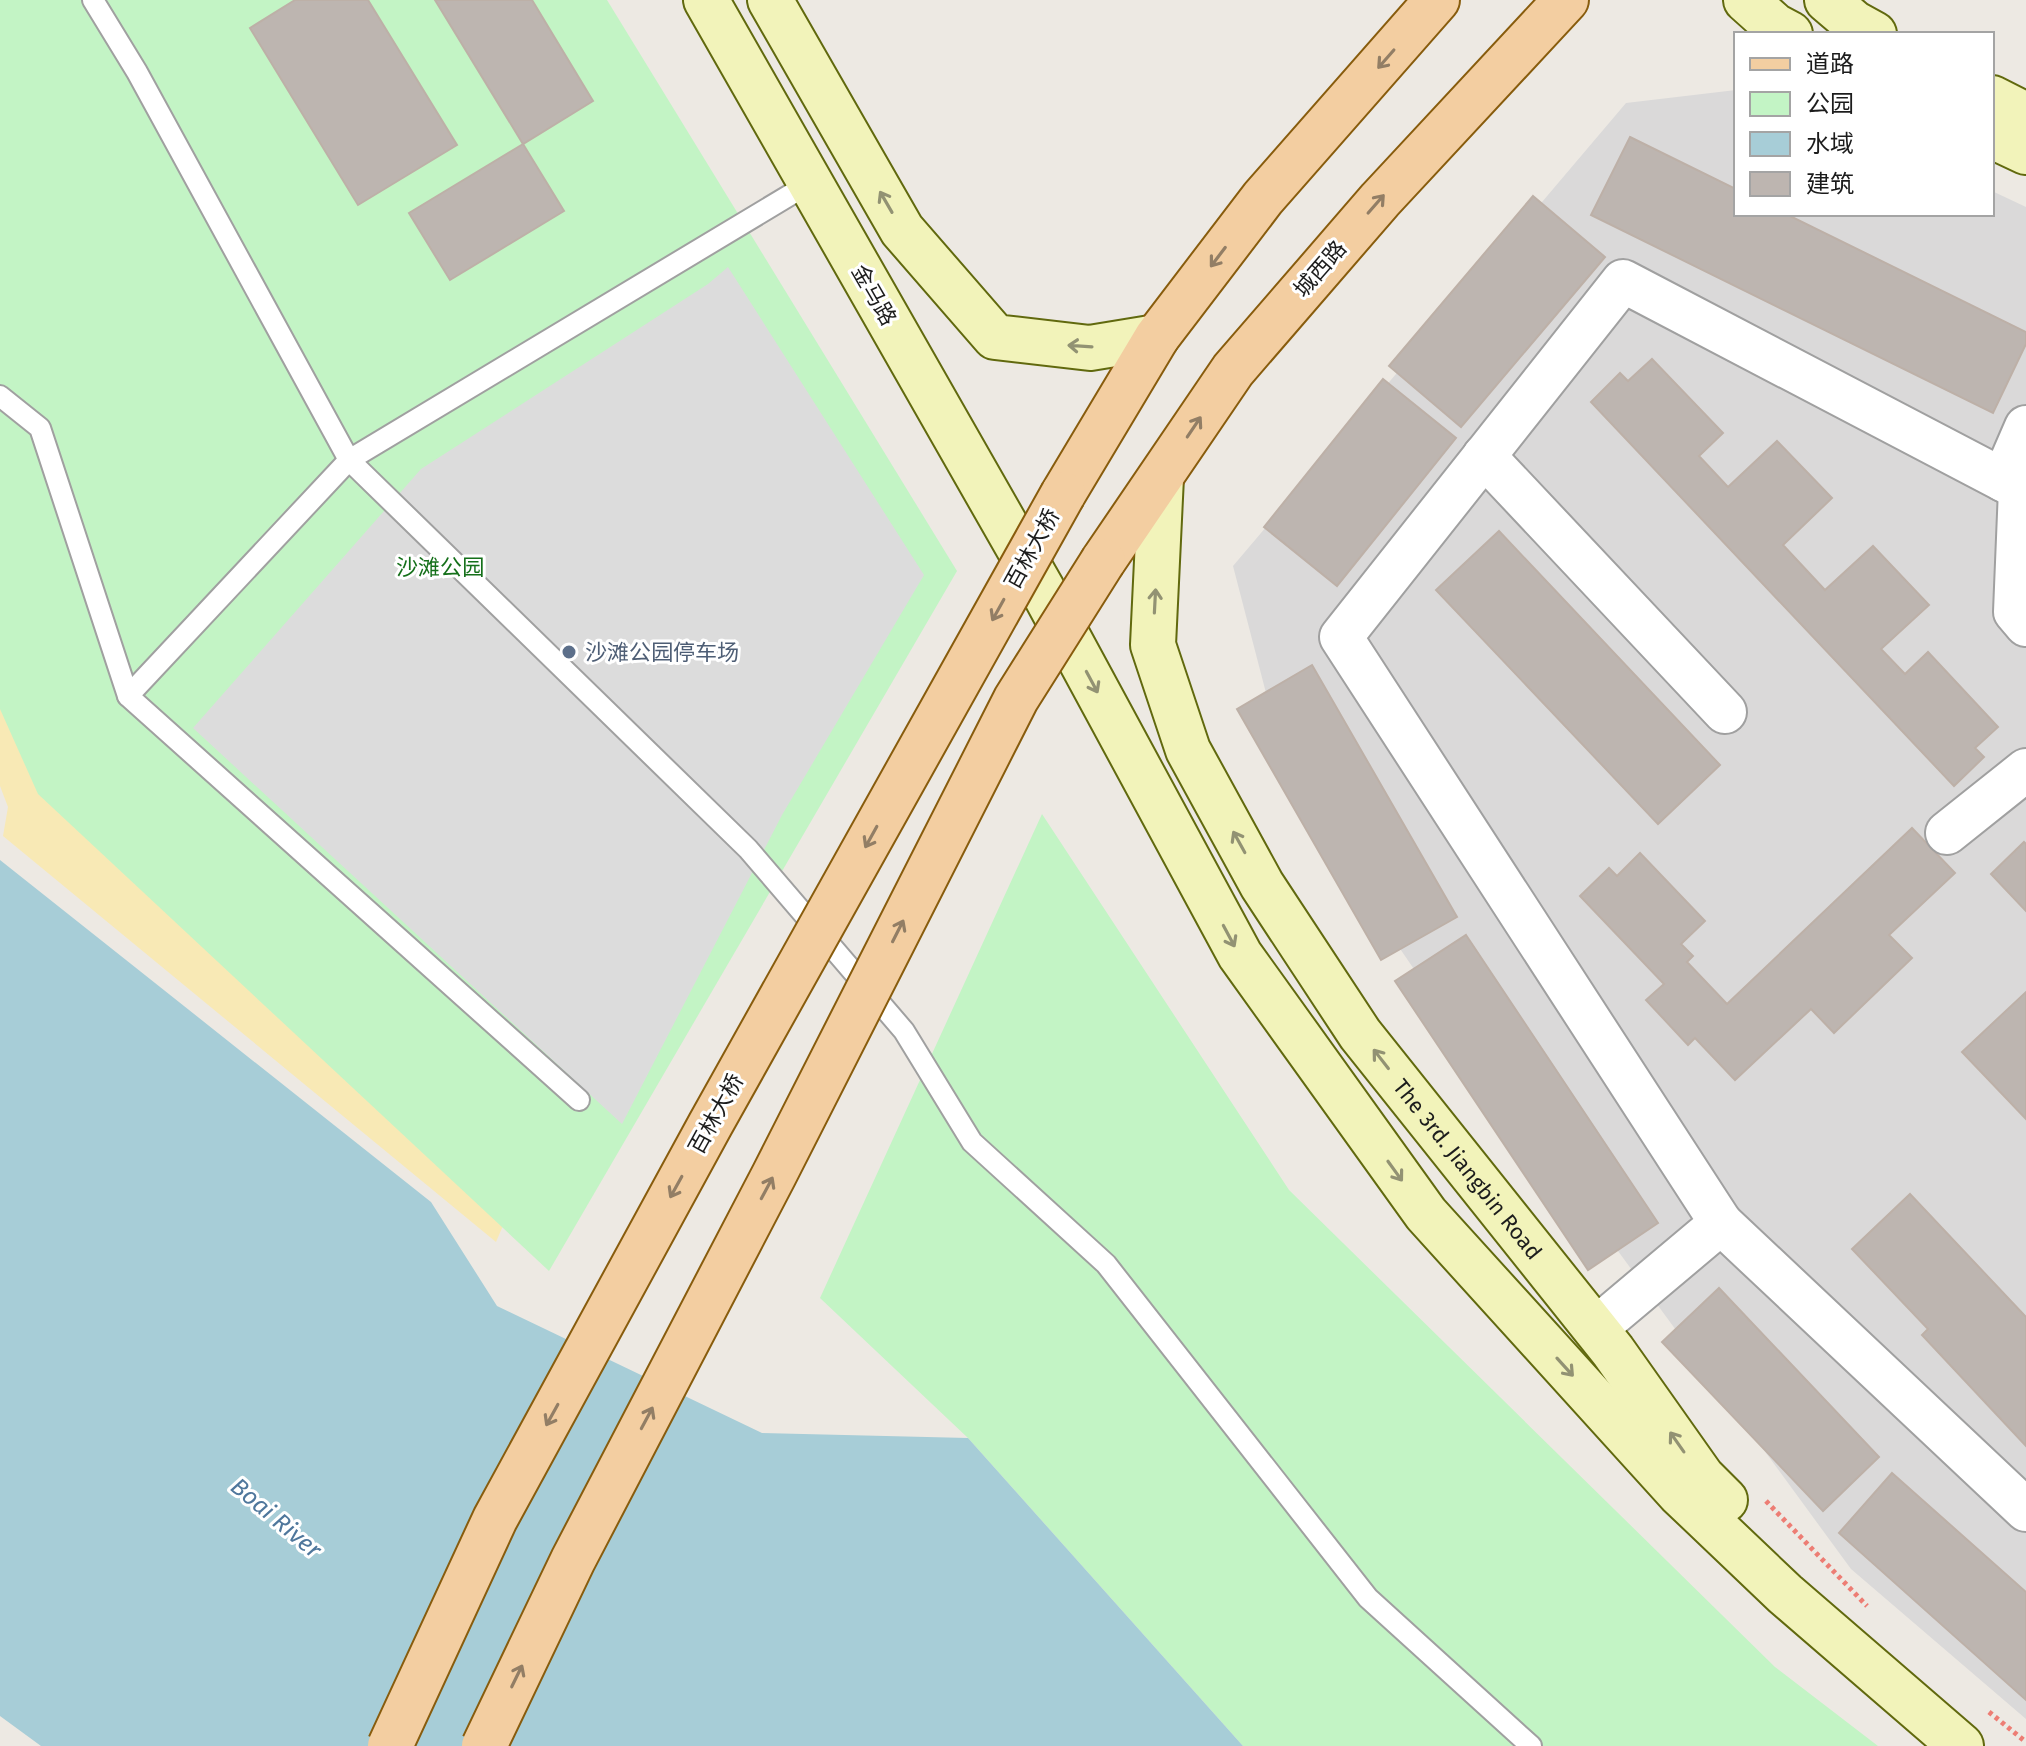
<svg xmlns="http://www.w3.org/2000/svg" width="2026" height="1746" viewBox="0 0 2026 1746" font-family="'Fira Sans','Noto Sans SC',sans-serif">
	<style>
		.residential { fill: #dad9d9 }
		.sand { fill: #f8e9b5 }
		.park { fill: #c3f4c5 }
		.parking { fill: #dcdcdc }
		.water { fill: #a7cdd7 }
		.building { fill: #bdb5b0; stroke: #bdb0a7; stroke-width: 2 }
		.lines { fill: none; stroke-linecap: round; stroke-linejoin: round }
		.lane-casing { stroke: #a0a0a0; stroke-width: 24 }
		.street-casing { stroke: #a0a0a0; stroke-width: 46 }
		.secondary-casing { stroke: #61690e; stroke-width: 48 }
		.primary-casing { stroke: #885c0d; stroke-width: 48 }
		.path { stroke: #ed7d74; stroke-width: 5; stroke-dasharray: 4 4; stroke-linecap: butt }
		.lane { stroke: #fff; stroke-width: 20 }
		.street { stroke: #fff; stroke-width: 42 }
		.secondary { stroke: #f2f3ba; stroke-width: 44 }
		.primary { stroke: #f3cea1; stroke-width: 44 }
		.primary-bridge-casing { stroke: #885c0d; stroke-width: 48; stroke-linecap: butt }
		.primary-bridge { stroke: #f3cea1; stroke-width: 44 }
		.oneway { stroke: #927e65 }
		.oneway2 { stroke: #929273 }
		.service-dot { fill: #5c6f8a; stroke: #fff; stroke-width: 3 }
		.labels { text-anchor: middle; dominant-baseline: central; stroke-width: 6; stroke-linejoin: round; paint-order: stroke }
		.street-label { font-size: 22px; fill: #1c1c1c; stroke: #fff }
		.park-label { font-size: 22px; fill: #15701a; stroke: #fff }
		.service-label { font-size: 22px; fill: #4e5e75; stroke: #fff; text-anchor: start }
		.water-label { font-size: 24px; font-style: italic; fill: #4f779c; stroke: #fff }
	</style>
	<rect width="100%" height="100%" fill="#ede9e3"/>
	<polygon class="residential" points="1736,90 1736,214 1992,214 1992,191 2026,207 2026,1719 1851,1569 1448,1019 1291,789 1233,566 1626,103"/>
	<polygon class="sand" points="0,414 552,1111 496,1242 3,836 8,807 0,786"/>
	<g class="park">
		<polygon points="0,0 607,0 957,571 549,1271 38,794 0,709"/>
		<polygon points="1042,814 1289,1190 1775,1667 1878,1746 1243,1746 968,1438 820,1298"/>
	</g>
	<polygon class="parking" points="728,267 924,575 782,815 622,1124 193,728 421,469 708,284"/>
	<polygon class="water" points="0,860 431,1202 497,1306 762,1433 968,1438 1243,1746 41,1746 0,1716"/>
	<g class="building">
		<polygon points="295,0 368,0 457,145 358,205 250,28"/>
		<polygon points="435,0 532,0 593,101 523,144"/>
		<polygon points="1630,137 1736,189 1736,214 1786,214 2026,332 2026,344 1993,413 1591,215"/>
		<polygon points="523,144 564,211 450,280 409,213"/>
		<polygon points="1533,196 1605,257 1461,427 1389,366"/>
		<polygon points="1652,359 1723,433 1699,456 1728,487 1777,441 1832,498 1783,545 1825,590 1873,546 1929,605 1881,649 1905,674 1928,652 1998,727 1975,748 1984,757 1954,786 1591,402 1620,373 1628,381"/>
		<polygon points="1383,379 1456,438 1337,586 1264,527"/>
		<polygon points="1499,531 1720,765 1658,824 1436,590"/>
		<polygon points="1312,665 1457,917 1381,960 1237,709"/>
		<polygon points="1912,828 1955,873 1889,935 1912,958 1834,1033 1811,1009 1735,1080 1695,1038 1688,1045 1646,1000 1664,984 1580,896 1609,868 1617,876 1640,853 1705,921 1681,944 1693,956 1687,962 1727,1004"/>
		<polygon points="2024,842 2026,844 2026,911 1991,874"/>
		<polygon points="1466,935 1658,1223 1588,1270 1395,981"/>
		<polygon points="2026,992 2026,1119 1962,1052"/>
		<polygon points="1910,1194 2026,1317 2026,1446 1922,1335 1928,1329 1852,1249"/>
		<polygon points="1719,1288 1879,1457 1823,1511 1662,1342"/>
		<polygon points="1892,1473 2026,1592 2026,1700 1839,1533"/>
	</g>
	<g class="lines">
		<defs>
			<g id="lane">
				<polyline points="93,0 137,72 349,460 748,849 904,1031 972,1142 1106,1264 1368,1598 1531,1746"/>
				<polyline points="0,396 40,428 128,696 579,1100"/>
				<polyline points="128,696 349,460 810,183"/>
			</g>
			<g id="street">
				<polyline points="1484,456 1725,712"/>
				<polyline points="2003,480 2026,427"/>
				<polyline points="2020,489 2015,612 2026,625"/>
				<polyline points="1947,833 2026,770"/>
				<polyline points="1721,1223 2026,1510"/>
				<polyline points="1595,1329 1721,1223 1341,637 1623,281 2026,492"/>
			</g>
			<g id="secondary">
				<polyline points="706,0 1042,589 1240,955 1426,1214 1679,1493 1785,1594 1961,1746"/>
				<polyline points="770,0 902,230 995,337 1090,348 1157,337"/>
				<polyline points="1746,0 1775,26 1790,34"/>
				<polyline points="1827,0 1854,23 1874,34"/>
				<polyline points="1992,98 2026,115"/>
				<polyline points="1992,136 2026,152"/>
				<path id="s1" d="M1161,477L1153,645L1188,750L1262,885L1360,1034L1613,1351L1702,1477L1725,1500"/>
			</g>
			<g id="primary">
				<polyline points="1063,494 1157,337 1263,198 1437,0"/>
				<polyline points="1103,561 1233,370 1380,200 1566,0"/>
			</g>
		</defs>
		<use href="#lane" class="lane-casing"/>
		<use href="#street" class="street-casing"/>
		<use href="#secondary" class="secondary-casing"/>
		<use href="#primary" class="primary-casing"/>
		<g class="path">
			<polyline points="1766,1501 1867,1606"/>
			<polyline points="1989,1712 2026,1742"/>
		</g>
		<use href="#lane" class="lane"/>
		<use href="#street" class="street"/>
		<use href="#secondary" class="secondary"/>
		<use href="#primary" class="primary"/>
		<defs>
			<g id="primary-bridge">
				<polyline points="390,1746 495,1519 710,1125 1063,494"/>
				<polyline points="484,1746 573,1560 774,1175 1016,699 1103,561"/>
			</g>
		</defs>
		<use href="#primary-bridge" class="primary-bridge-casing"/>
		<use href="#primary-bridge" class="primary-bridge"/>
	</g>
	<defs><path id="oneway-shaft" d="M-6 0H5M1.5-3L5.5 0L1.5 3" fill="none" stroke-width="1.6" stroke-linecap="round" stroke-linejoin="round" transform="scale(2)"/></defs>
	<g class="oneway">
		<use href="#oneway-shaft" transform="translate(1386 59) rotate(131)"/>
		<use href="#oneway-shaft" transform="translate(1376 204) rotate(-49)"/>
		<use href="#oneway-shaft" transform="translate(1218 257) rotate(127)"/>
		<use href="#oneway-shaft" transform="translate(1194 427) rotate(-56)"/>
		<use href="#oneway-shaft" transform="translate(998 610) rotate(119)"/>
		<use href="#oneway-shaft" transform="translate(871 837) rotate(119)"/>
		<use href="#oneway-shaft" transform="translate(898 931) rotate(-63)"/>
		<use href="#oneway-shaft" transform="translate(676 1187) rotate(119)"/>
		<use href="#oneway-shaft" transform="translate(767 1188) rotate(-62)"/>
		<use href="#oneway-shaft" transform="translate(552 1415) rotate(119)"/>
		<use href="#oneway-shaft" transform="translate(647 1418) rotate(-62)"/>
		<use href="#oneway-shaft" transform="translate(517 1676) rotate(-64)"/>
	</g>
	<g class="oneway2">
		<use href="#oneway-shaft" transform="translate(886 202) rotate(-120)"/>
		<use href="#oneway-shaft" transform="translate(1080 346) rotate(-176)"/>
		<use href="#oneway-shaft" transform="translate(1155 601) rotate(-87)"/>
		<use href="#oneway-shaft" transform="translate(1092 682) rotate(62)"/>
		<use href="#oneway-shaft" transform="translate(1239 842) rotate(-119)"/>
		<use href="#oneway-shaft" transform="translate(1229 936) rotate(62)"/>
		<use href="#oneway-shaft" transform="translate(1381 1059) rotate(-128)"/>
		<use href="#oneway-shaft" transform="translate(1395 1171) rotate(54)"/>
		<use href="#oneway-shaft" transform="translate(1565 1367) rotate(48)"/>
		<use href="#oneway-shaft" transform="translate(1677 1442) rotate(-125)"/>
	</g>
	<circle class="service-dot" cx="569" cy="652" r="8"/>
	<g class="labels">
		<g class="street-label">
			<text transform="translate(1320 269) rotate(-49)">城西路</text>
			<text transform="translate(874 295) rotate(60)">金马路</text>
			<text transform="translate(1032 549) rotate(-61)">百林大桥</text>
			<text transform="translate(716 1114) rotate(-61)">百林大桥</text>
			<text stroke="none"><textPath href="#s1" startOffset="784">The 3rd. Jiangbin Road</textPath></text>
		</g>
		<g class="park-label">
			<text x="440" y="567">沙滩公园</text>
		</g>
		<g class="service-label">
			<text x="585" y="652">沙滩公园停车场</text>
		</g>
		<g class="water-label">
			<text transform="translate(276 1518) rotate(40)">Boai River</text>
		</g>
	</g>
	<rect x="1734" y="32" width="260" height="184" fill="#ffffff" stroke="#a4a4a4" stroke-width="2"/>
	<rect x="1750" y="58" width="40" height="12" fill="#f3cea1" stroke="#a4a4a4" stroke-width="2"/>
	<text x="1806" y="72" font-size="24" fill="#1c1c1c">道路</text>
	<rect x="1750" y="92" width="40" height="24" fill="#c3f4c5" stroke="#a4a4a4" stroke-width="2"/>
	<text x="1806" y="112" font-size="24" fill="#1c1c1c">公园</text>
	<rect x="1750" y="132" width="40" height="24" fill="#a7cdd7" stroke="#a4a4a4" stroke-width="2"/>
	<text x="1806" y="152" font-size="24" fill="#1c1c1c">水域</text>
	<rect x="1750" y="172" width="40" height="24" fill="#bdb5b0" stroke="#a4a4a4" stroke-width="2"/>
	<text x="1806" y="192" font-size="24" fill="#1c1c1c">建筑</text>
</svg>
